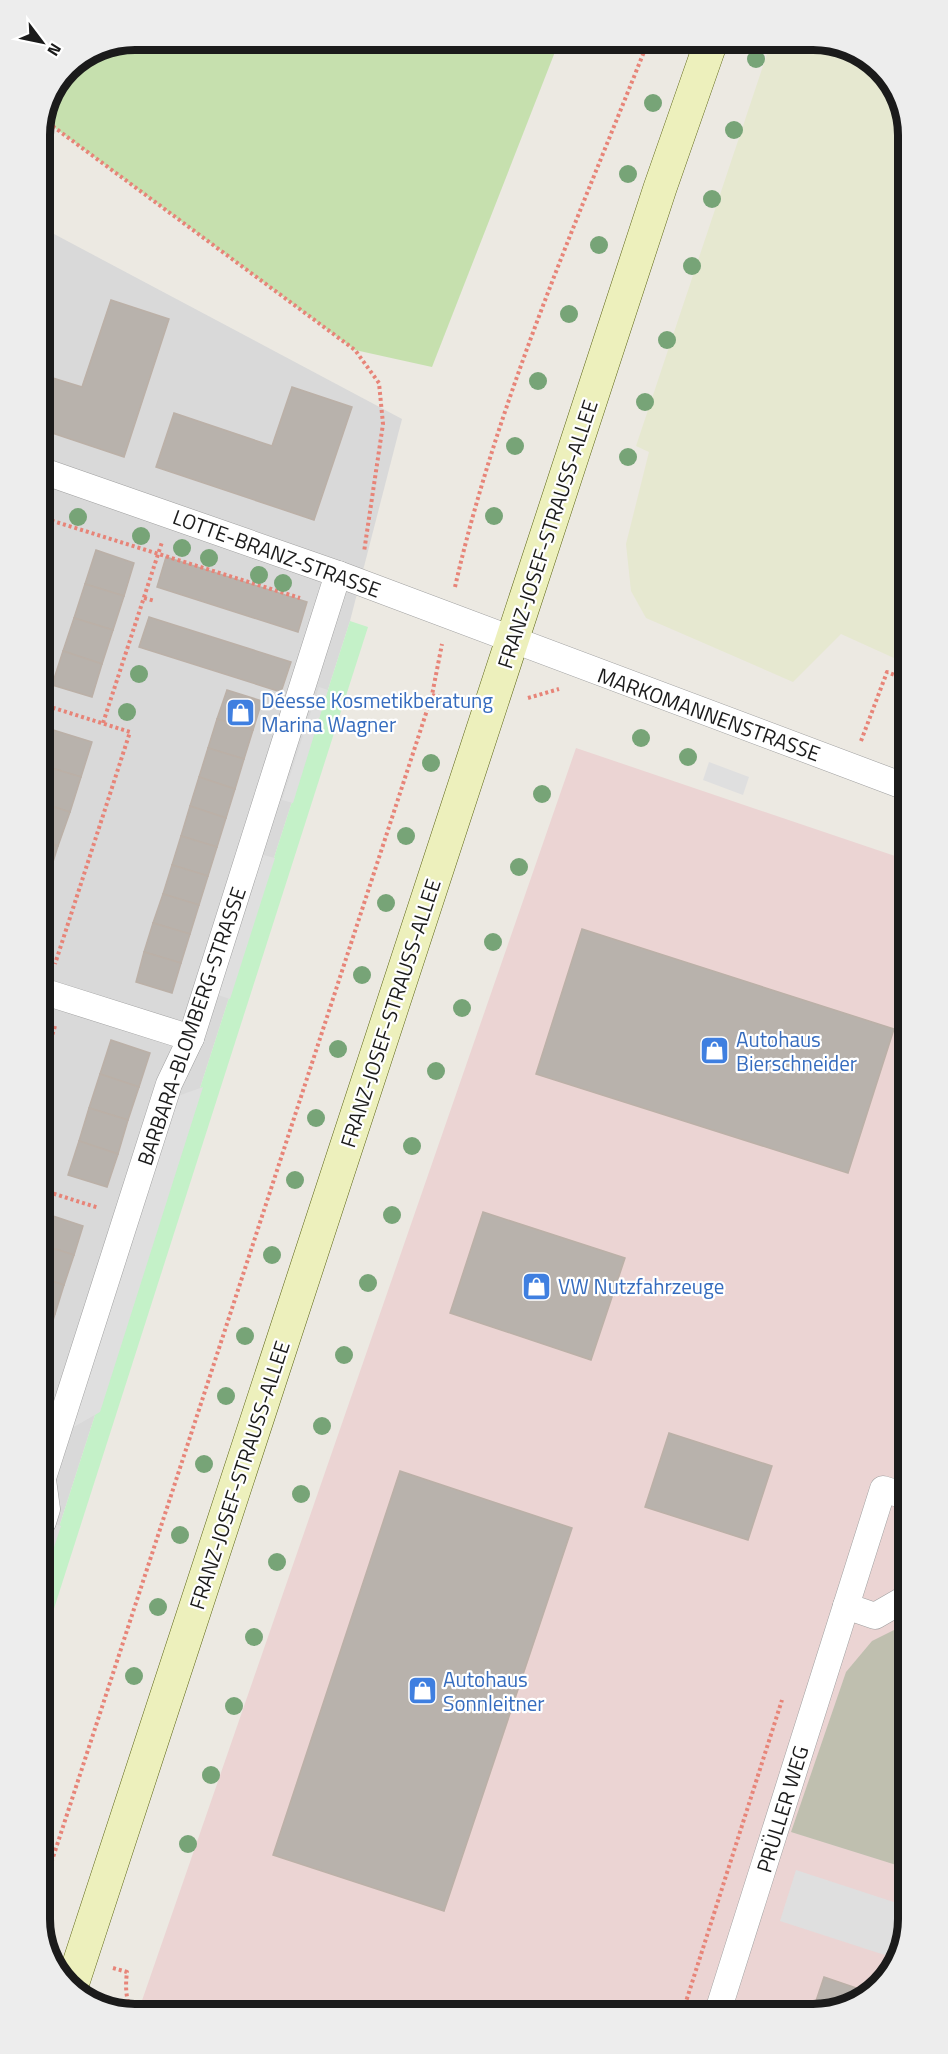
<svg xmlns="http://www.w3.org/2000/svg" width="948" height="2054" viewBox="0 0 948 2054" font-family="'Titillium Web',sans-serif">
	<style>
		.residential { fill: #d9d9d9 }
		.commercial { fill: #ebd4d3 }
		.construction { fill: #bfbfaf }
		.farmland { fill: #e6e8d0 }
		.grass { fill: #c6e0ae }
		.park { fill: #c4f1c8 }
		.parking { fill: #dfdfdf }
		.building { fill: #b8b2ac; stroke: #bbb0a7; stroke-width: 1.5 }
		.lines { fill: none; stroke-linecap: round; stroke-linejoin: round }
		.street-casing { stroke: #9f9f9f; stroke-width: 27 }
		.secondary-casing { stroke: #5a6312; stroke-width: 34 }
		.path { stroke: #e78478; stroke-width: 4; stroke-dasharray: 3 3; stroke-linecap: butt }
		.street { stroke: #fff; stroke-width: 26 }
		.secondary { stroke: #edf0bc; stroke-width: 33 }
		.tree { fill: #77a477 }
		.labels { text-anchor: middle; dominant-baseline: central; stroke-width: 4.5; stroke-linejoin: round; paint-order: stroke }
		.street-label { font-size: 21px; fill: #1b1b1b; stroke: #fff }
		.shop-label { font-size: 21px; fill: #366cbe; stroke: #fff; text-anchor: start }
		.rim { fill: none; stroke: #1b1b1b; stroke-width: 8 }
	</style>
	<rect width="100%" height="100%" fill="#ece9e2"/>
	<polygon class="residential" points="39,226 402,419 350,621 43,1577"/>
	<polygon class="commercial" points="576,748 898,857 900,927 906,932 909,1920 893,1973 845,2010 137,2015"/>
	<polygon class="construction" points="908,1623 909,1869 791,1832 846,1672 872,1641"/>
	<polygon class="farmland" points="772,39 820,39 872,59 904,103 905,663 841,634 793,682 646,618 631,591 626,544 649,452 636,446"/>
	<polygon class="grass" points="134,39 560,39 432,367 355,350 43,119 67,67"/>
	<polygon class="park" points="350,621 368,627 43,1643 43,1577"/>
	<g class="parking">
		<polygon points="319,687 328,690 293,803 282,800"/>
		<polygon points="709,762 749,777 743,795 703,780"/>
		<polygon points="263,855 275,858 230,999 218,995"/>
		<polygon points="203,1087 100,1412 72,1428 178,1096"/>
		<polygon points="50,1523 61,1526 43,1581 43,1545"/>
		<polygon points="796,1870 909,1907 909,1920 897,1959 780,1921"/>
	</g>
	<g class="building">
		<polygon points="111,300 169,319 124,457 40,429 40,374 82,387"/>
		<polygon points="292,387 352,407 314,520 156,467 174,413 272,446"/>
		<polygon points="96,550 134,563 124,596 85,584"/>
		<polygon points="166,557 307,602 298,632 157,587"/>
		<polygon points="85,584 124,596 113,630 74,618"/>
		<polygon points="149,617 291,662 281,692 139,647"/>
		<polygon points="74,618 113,630 102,664 63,651"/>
		<polygon points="63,651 102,664 92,697 52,685"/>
		<polygon points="227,690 262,701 253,730 217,719"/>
		<polygon points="217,719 253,730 244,759 208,748"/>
		<polygon points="50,729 92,742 81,777 41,765"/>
		<polygon points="208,748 244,759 235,789 199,777"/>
		<polygon points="41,765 81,777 70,812 41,803"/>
		<polygon points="199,777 235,789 226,818 190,806"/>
		<polygon points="41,803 70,812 58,846 41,840"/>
		<polygon points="190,806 226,818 217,847 181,836"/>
		<polygon points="181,836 217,847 208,876 172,865"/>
		<polygon points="41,840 58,846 47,881 41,880"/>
		<polygon points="172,865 208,876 199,905 163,894"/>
		<polygon points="163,894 199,905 190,934 153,923"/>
		<polygon points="153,923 190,934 181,963 144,952"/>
		<polygon points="582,929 894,1029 848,1173 536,1074"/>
		<polygon points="144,952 181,963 172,993 136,982"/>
		<polygon points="42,1009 51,1012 42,1041"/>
		<polygon points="111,1040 150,1053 139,1087 100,1074"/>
		<polygon points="100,1074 139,1087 128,1120 89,1108"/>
		<polygon points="89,1108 128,1120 118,1154 79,1141"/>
		<polygon points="79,1141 118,1154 107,1187 68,1175"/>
		<polygon points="483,1212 625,1258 591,1360 450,1313"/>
		<polygon points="47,1214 83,1226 74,1255 42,1245 42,1228"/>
		<polygon points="42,1245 74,1255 64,1285 42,1278"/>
		<polygon points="42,1278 64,1285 55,1314 42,1310"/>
		<polygon points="42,1310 55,1314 46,1343 43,1342"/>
		<polygon points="669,1433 772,1466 748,1540 645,1507"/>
		<polygon points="400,1471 572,1528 444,1911 273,1855"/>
		<polygon points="824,1977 868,1992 845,2010 813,2010"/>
	</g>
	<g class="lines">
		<defs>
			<g id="street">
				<polyline points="40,470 338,574 906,787"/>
				<polyline points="42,991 191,1038"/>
				<polyline points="43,1478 169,1084 191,1038 338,574"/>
				<polyline points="43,1480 47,1509 43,1522"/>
				<polyline points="846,1606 875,1616 908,1597"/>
				<polyline points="718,2011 883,1489 908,1497"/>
			</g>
			<polyline id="secondary" points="71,1988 660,188 712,39"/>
		</defs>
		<use href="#street" class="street-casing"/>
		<use href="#secondary" class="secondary-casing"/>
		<g class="path">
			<polyline points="43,119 355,350 379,383 383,424 364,552"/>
			<polyline points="40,517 300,598"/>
			<path d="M455,587C498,398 578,219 649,39"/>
			<polyline points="144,598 155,601"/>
			<polyline points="432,695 457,701"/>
			<polyline points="528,698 559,689"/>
			<polyline points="41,704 130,732 55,964"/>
			<polyline points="103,723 162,542"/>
			<polyline points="861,741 887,672 905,679"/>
			<polyline points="42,1069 55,1026"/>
			<polyline points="42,1190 99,1208"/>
			<polyline points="44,1885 432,695 442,644"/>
			<path d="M113,1968L127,1972C125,1988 126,2001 133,2015"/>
			<polyline points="683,2011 782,1700"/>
		</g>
		<use href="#street" class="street"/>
		<use href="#secondary" class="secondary"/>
	</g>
	<g class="tree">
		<circle cx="756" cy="59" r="9"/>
		<circle cx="653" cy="103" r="9"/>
		<circle cx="734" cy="130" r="9"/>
		<circle cx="628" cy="174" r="9"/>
		<circle cx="712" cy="199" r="9"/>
		<circle cx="599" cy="245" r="9"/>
		<circle cx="692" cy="266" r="9"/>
		<circle cx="569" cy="314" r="9"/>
		<circle cx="667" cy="340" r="9"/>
		<circle cx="538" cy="381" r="9"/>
		<circle cx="645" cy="402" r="9"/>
		<circle cx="515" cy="446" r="9"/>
		<circle cx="628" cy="457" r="9"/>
		<circle cx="494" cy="516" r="9"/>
		<circle cx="78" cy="517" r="9"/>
		<circle cx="141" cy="536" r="9"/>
		<circle cx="182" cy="548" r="9"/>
		<circle cx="209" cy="558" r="9"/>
		<circle cx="259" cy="575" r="9"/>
		<circle cx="283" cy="583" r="9"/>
		<circle cx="139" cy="674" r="9"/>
		<circle cx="127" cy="712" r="9"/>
		<circle cx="641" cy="738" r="9"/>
		<circle cx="688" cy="757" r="9"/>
		<circle cx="431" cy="763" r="9"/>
		<circle cx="542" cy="794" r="9"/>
		<circle cx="406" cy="836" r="9"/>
		<circle cx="519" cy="867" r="9"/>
		<circle cx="386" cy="903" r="9"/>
		<circle cx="493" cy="942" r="9"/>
		<circle cx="362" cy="975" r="9"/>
		<circle cx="462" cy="1008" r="9"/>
		<circle cx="338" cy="1049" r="9"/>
		<circle cx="436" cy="1071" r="9"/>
		<circle cx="316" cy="1118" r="9"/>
		<circle cx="412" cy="1146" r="9"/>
		<circle cx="295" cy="1180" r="9"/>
		<circle cx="392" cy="1215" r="9"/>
		<circle cx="272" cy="1255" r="9"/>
		<circle cx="368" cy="1283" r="9"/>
		<circle cx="245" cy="1336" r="9"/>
		<circle cx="344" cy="1355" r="9"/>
		<circle cx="226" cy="1396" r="9"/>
		<circle cx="322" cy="1426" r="9"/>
		<circle cx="204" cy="1464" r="9"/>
		<circle cx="301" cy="1494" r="9"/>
		<circle cx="180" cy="1535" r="9"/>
		<circle cx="277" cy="1562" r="9"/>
		<circle cx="158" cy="1607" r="9"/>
		<circle cx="254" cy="1637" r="9"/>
		<circle cx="134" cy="1676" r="9"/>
		<circle cx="234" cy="1706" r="9"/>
		<circle cx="211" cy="1775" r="9"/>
		<circle cx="188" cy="1844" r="9"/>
	</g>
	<defs>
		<symbol id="shop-square" viewBox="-11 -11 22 22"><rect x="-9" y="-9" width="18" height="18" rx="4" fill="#3f7fe0" stroke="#fff"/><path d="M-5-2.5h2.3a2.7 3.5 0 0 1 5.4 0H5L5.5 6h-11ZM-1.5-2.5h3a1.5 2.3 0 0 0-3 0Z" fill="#fff"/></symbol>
	</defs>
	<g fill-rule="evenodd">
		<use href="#shop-square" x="224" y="696" width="33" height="33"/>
		<use href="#shop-square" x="698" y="1034" width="33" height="33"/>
		<use href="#shop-square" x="520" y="1270" width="33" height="33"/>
		<use href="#shop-square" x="406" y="1674" width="33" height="33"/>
	</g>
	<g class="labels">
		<g class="street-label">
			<text transform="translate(547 534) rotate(-72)">FRANZ-JOSEF-STRAUSS-ALLEE</text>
			<text transform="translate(277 553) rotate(20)">LOTTE-BRANZ-STRASSE</text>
			<text transform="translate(709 714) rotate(20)">MARKOMANNENSTRASSE</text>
			<text transform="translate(390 1013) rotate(-72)">FRANZ-JOSEF-STRAUSS-ALLEE</text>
			<text transform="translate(191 1026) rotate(-71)">BARBARA-BLOMBERG-STRASSE</text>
			<text transform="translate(239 1475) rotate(-72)">FRANZ-JOSEF-STRAUSS-ALLEE</text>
			<text transform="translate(782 1809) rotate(-73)">PRÜLLER WEG</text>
		</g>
		<g class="shop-label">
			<text x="261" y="700">Déesse Kosmetikberatung<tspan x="261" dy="24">Marina Wagner</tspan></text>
			<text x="736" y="1039">Autohaus<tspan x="736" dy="24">Bierschneider</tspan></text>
			<text x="558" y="1286">VW Nutzfahrzeuge</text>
			<text x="443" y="1679">Autohaus<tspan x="443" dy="24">Sonnleitner</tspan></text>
		</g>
	</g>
	<path d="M0 0H948V2054H0ZM135 50H813A85 85 0 0 1 898 135V1919A85 85 0 0 1 813 2004H135A85 85 0 0 1 50 1919V135A85 85 0 0 1 135 50Z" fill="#ededed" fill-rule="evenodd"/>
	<path class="rim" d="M135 50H813A85 85 0 0 1 898 135V1919A85 85 0 0 1 813 2004H135A85 85 0 0 1 50 1919V135A85 85 0 0 1 135 50Z"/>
	<g transform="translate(42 42) rotate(122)" stroke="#ffffff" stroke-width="4.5" paint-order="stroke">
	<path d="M0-4.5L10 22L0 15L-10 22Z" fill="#1b1b1b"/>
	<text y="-9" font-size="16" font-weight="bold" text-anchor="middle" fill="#1b1b1b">N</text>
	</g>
</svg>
